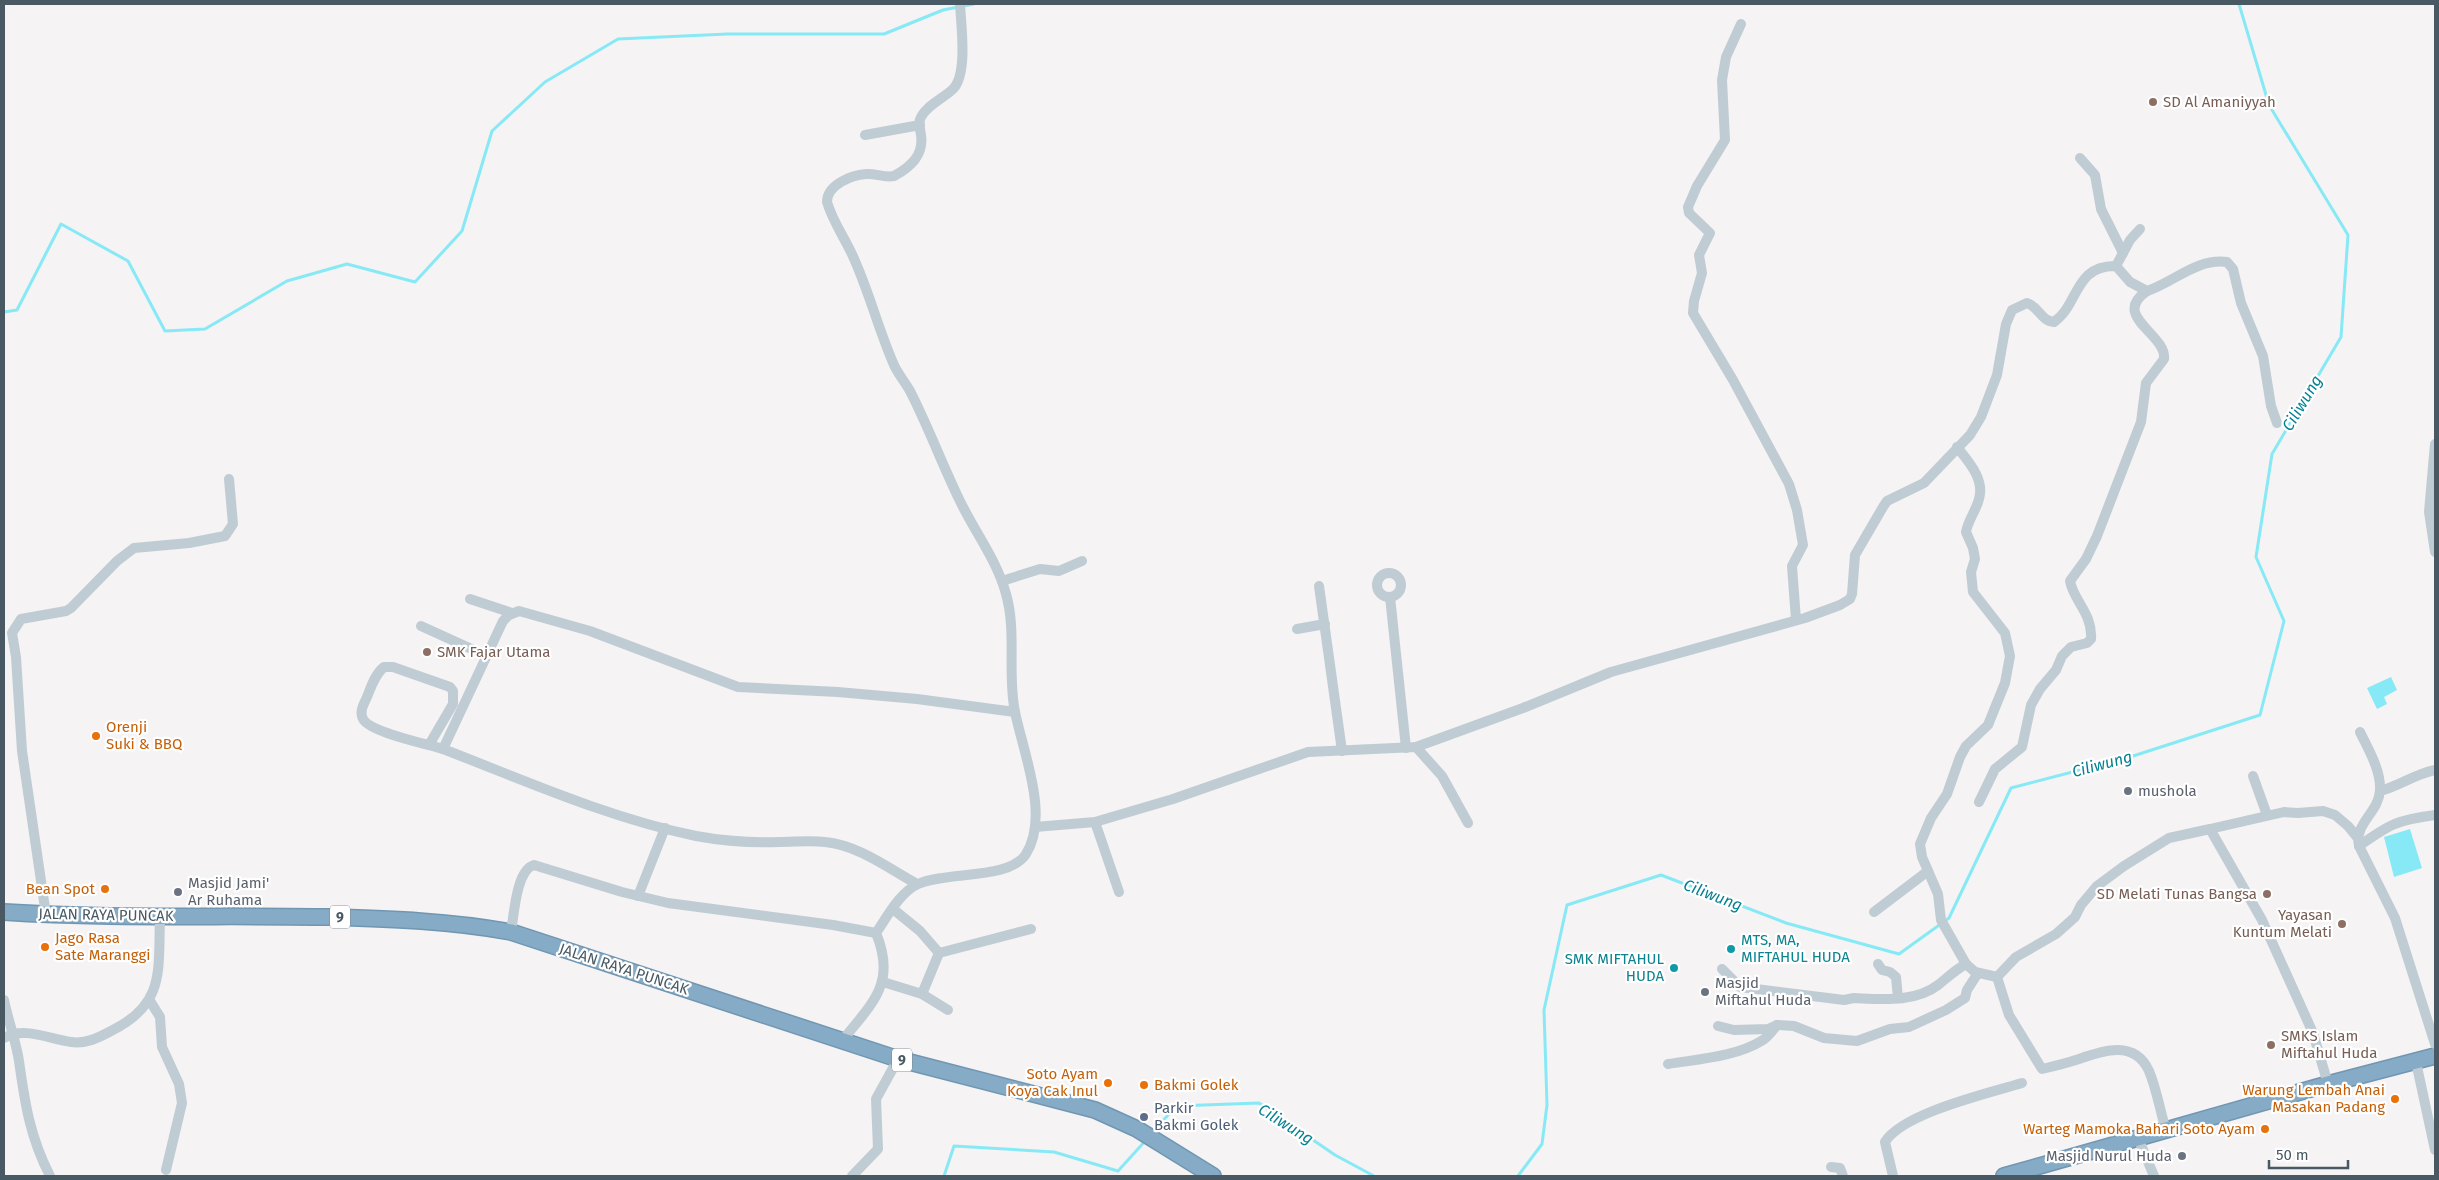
<svg xmlns="http://www.w3.org/2000/svg" width="2439" height="1180" viewBox="0 0 2439 1180" font-family="'Fira Sans',sans-serif">
	<style>
		.water { fill: #87e9f6 }
		.lines { fill: none; stroke-linecap: round; stroke-linejoin: round }
		.stream { stroke: #87e9f6; stroke-width: 3 }
		.highway-casing { stroke: #7196b2; stroke-width: 18 }
		.minor { stroke: #c0ccd3; stroke-width: 10 }
		.highway { stroke: #86abc6; stroke-width: 15 }
		.education-dot { fill: #8d6e63; stroke: #fff; stroke-width: 2 }
		.food-dot { fill: #e8710a; stroke: #fff; stroke-width: 2 }
		.worship-dot { fill: #6b7280; stroke: #fff; stroke-width: 2 }
		.culture-dot { fill: #0f9aa8; stroke: #fff; stroke-width: 2 }
		.service-dot { fill: #5c6f8a; stroke: #fff; stroke-width: 2 }
		.labels { text-anchor: middle; dominant-baseline: central; stroke-width: 4.5; stroke-linejoin: round; paint-order: stroke }
		.shield { fill: #fff; stroke: #7f8b92; stroke-width: 1 }
		.shield-label { font-size: 14px; font-weight: bold; fill: #485963 }
		.education-label { font-size: 15px; fill: #785e54; stroke: #fff; text-anchor: start }
		.food-label { font-size: 15px; fill: #c56008; stroke: #fff; text-anchor: end }
		.worship-label { font-size: 15px; fill: #5b616d; stroke: #fff; text-anchor: start }
		.street-label { font-size: 15px; fill: #485963; stroke: #fff }
		.culture-label { font-size: 15px; fill: #0d838f; stroke: #fff; text-anchor: start }
		.service-label { font-size: 15px; fill: #4e5e75; stroke: #fff; text-anchor: start }
		.water-label { font-size: 16px; font-style: italic; fill: #048193; stroke: #fff }
	</style>
	<rect width="100%" height="100%" fill="#f5f3f3"/>
	<g class="water">
		<polygon points="2391,677 2397,690 2384,697 2387,704 2377,709 2367,688"/>
		<polygon points="2410,829 2422,868 2394,877 2384,837"/>
	</g>
	<g class="lines">
		<g class="stream">
			<polyline points="4,312 17,310 61,224 128,261 165,331 205,329 287,281 347,264 415,282 462,231 492,131 545,82 618,39 727,34 884,34 943,10 974,4"/>
			<polyline points="1152,1133 1176,1106 1259,1103 1335,1155 1374,1176"/>
			<polyline points="944,1176 954,1146 1054,1152 1118,1171 1147,1139"/>
			<polyline points="1518,1176 1542,1144 1547,1105 1544,1010 1567,905 1661,875 1786,923 1899,954 1949,918 2011,788 2130,757 2260,715 2284,621 2256,557 2272,454 2341,337 2348,235 2269,105 2239,4"/>
		</g>
		<defs>
			<g id="highway">
				<path d="M4,912C112,919 221,915 330,917C391,919 451,921 511,932L898,1059L1095,1110L1137,1129L1213,1176"/>
				<polyline points="2004,1176 2328,1084 2435,1056"/>
			</g>
		</defs>
		<use href="#highway" class="highway-casing"/>
		<g class="minor">
			<polyline points="1741,24 1726,57 1722,80 1725,140 1697,186 1688,207 1689,213 1710,233 1699,255 1702,273 1694,301 1693,313 1733,380 1789,484 1797,510 1803,545 1792,566 1796,620"/>
			<polyline points="865,135 920,125"/>
			<polyline points="2080,158 2095,175 2101,209 2123,253"/>
			<polyline points="2116,266 2130,240 2140,229"/>
			<polyline points="2435,444 2429,512 2435,552"/>
			<path d="M1957,447C1968,461 1985,479 1979,499C1976,511 1968,520 1966,532L1973,548L1975,559L1971,572L1973,592L2005,633L2010,656L2005,683L1988,725L1966,746L1960,757L1947,794L1931,818L1920,844L1922,857L1938,894L1941,920L1966,964L1975,972L1997,977"/>
			<circle cx="1389" cy="585" r="12"/>
			<polyline points="1002,581 1040,569 1059,571 1082,561"/>
			<polyline points="1319,586 1342,751"/>
			<polyline points="1390,597 1406,748"/>
			<polyline points="470,599 512,613"/>
			<polyline points="421,626 487,656"/>
			<polyline points="1297,629 1325,624"/>
			<path d="M2360,732C2368,749 2381,770 2380,790C2379,813 2354,823 2359,846L2395,918L2435,1044"/>
			<path d="M429,745L453,704V691L450,687L393,667H384C375,674 371,687 367,697C364,704 359,711 363,719C369,732 427,744 443,749"/>
			<polyline points="1416,747 1442,776 1468,823"/>
			<polyline points="2253,776 2267,815"/>
			<path d="M2380,791C2399,786 2415,774 2435,770"/>
			<path d="M1979,802L1995,769L2022,747L2031,705L2040,689L2056,670L2062,656L2071,647L2087,643L2091,639C2093,614 2073,600 2070,581L2086,559L2097,536L2141,422L2146,383L2164,359C2167,334 2110,316 2147,291"/>
			<polyline points="1095,822 1119,892"/>
			<path d="M1035,827L1095,822L1173,799L1308,752L1416,747L1523,708L1611,672L1805,618L1840,605L1850,599L1852,594L1855,555L1883,507L1887,501L1924,483L1970,435L1981,417L1997,375L2006,324L2012,310L2027,303C2039,307 2041,321 2054,322C2079,305 2074,265 2116,266L2130,282L2147,291C2174,282 2197,258 2227,262L2233,269L2241,303L2263,356L2271,406L2277,423"/>
			<path d="M2359,846C2390,824 2397,820 2435,815"/>
			<path d="M917,884C888,868 858,845 825,842C810,840 794,842 779,842C752,843 723,841 696,836C609,818 526,781 443,749L503,621L509,615L519,611L590,631L738,687L838,692L917,699L1015,712"/>
			<polyline points="638,896 665,828"/>
			<polyline points="893,909 920,931 939,953 922,994"/>
			<polyline points="1874,912 1928,871"/>
			<polyline points="46,915 22,751 16,657 12,633 21,619 66,611 71,608 117,561 134,548 189,543 225,536 233,524 229,479"/>
			<path d="M511,932C514,916 516,870 534,865L622,892L668,903L833,925L876,933"/>
			<polyline points="939,953 1031,929"/>
			<polyline points="1878,964 1882,970 1890,972 1896,977 1898,998"/>
			<path d="M1722,969L1740,987L1844,1000L1854,998C1880,999 1915,1003 1938,985C1947,978 1955,970 1966,964"/>
			<path d="M1997,977L2009,1015L2042,1069C2055,1066 2067,1063 2079,1059C2104,1050 2135,1040 2149,1071C2157,1090 2160,1111 2166,1130"/>
			<polyline points="1997,977 2016,957 2056,934 2075,917 2081,905 2097,886 2124,866 2169,838 2210,829"/>
			<polyline points="883,982 922,994 948,1010"/>
			<path d="M4,1000C8,1020 16,1041 19,1061C25,1104 30,1137 50,1176"/>
			<polyline points="150,1001 160,1017 162,1047 179,1084 182,1103 166,1170"/>
			<polyline points="1718,1026 1734,1030 1768,1029 1777,1025 1794,1026 1824,1038 1857,1041 1890,1029 1909,1027 1946,1010 1965,998 1967,990 1978,973"/>
			<path d="M4,1038C24,1026 49,1039 71,1042C86,1044 98,1038 111,1031C166,1004 158,970 160,917"/>
			<path d="M842,1041C872,1003 897,984 876,933C887,917 900,892 918,884C947,871 1010,880 1026,854C1050,816 1023,752 1015,712C1007,674 1017,632 1006,594C997,560 974,531 959,499C942,464 928,426 910,391C905,382 898,374 894,365C879,331 870,295 855,261C847,241 833,223 827,202C827,185 851,175 866,174C875,173 884,178 894,176C911,167 924,155 921,135C920,129 918,122 921,117C927,105 944,98 953,89C968,74 961,25 960,4"/>
			<polyline points="2416,1062 2435,1150"/>
			<path d="M1668,1064C1699,1059 1736,1057 1763,1040C1768,1037 1773,1030 1777,1025"/>
			<polyline points="2328,1084 2313,1033 2262,920 2210,829 2284,812 2298,813 2323,811 2335,815 2348,826 2357,837"/>
			<polyline points="2138,1138 2154,1176"/>
			<polyline points="1831,1167 1840,1168 1843,1176"/>
			<polyline points="852,1176 878,1149 876,1099 898,1059"/>
			<path d="M1893,1176L1885,1142C1903,1113 1989,1093 2022,1083"/>
		</g>
		<use href="#highway" class="highway"/>
	</g>
	<g class="education-dot">
		<circle cx="2153" cy="102" r="5"/>
		<circle cx="427" cy="652" r="5"/>
		<circle cx="2267" cy="894" r="5"/>
		<circle cx="2342" cy="924" r="5"/>
		<circle cx="2271" cy="1045" r="5"/>
	</g>
	<g class="food-dot">
		<circle cx="96" cy="736" r="5"/>
		<circle cx="105" cy="889" r="5"/>
		<circle cx="45" cy="947" r="5"/>
		<circle cx="1108" cy="1083" r="5"/>
		<circle cx="1144" cy="1085" r="5"/>
		<circle cx="2395" cy="1099" r="5"/>
		<circle cx="2265" cy="1129" r="5"/>
	</g>
	<g class="worship-dot">
		<circle cx="2128" cy="791" r="5"/>
		<circle cx="178" cy="892" r="5"/>
		<circle cx="1705" cy="992" r="5"/>
		<circle cx="2182" cy="1156" r="5"/>
	</g>
	<g class="culture-dot">
		<circle cx="1731" cy="949" r="5"/>
		<circle cx="1674" cy="968" r="5"/>
	</g>
	<circle class="service-dot" cx="1144" cy="1117" r="5"/>
	<g class="labels">
		<g class="shield">
			<rect x="330" y="905.5" width="20" height="23" rx="4"/>
			<rect x="892" y="1048.5" width="20" height="23" rx="4"/>
		</g>
		<g class="shield-label">
			<text x="340" y="917">9</text>
			<text x="902" y="1060">9</text>
		</g>
		<g class="education-label">
			<text x="2163" y="102">SD Al Amaniyyah</text>
			<text x="437" y="652">SMK Fajar Utama</text>
			<text x="2257" y="894" text-anchor="end">SD Melati Tunas Bangsa</text>
			<text x="2332" y="915" text-anchor="end">Yayasan<tspan x="2332" dy="17">Kuntum Melati</tspan></text>
			<text x="2281" y="1036">SMKS Islam<tspan x="2281" dy="17">Miftahul Huda</tspan></text>
		</g>
		<g class="food-label">
			<text x="106" y="727" text-anchor="start">Orenji<tspan x="106" dy="17">Suki &amp; BBQ</tspan></text>
			<text x="95" y="889">Bean Spot</text>
			<text x="55" y="938" text-anchor="start">Jago Rasa<tspan x="55" dy="17">Sate Maranggi</tspan></text>
			<text x="1098" y="1074">Soto Ayam<tspan x="1098" dy="17">Koya Cak Inul</tspan></text>
			<text x="1154" y="1085" text-anchor="start">Bakmi Golek</text>
			<text x="2385" y="1090">Warung Lembah Anai<tspan x="2385" dy="17">Masakan Padang</tspan></text>
			<text x="2255" y="1129">Warteg Mamoka Bahari Soto Ayam</text>
		</g>
		<g class="worship-label">
			<text x="2138" y="791">mushola</text>
			<text x="188" y="883">Masjid Jami'<tspan x="188" dy="17">Ar Ruhama</tspan></text>
			<text x="1715" y="983">Masjid<tspan x="1715" dy="17">Miftahul Huda</tspan></text>
			<text x="2172" y="1156" text-anchor="end">Masjid Nurul Huda</text>
		</g>
		<g class="street-label">
			<text transform="translate(106 915) rotate(1)">JALAN RAYA PUNCAK</text>
			<text transform="translate(624 969) rotate(18)">JALAN RAYA PUNCAK</text>
		</g>
		<g class="culture-label">
			<text x="1741" y="940">MTS, MA,<tspan x="1741" dy="17">MIFTAHUL HUDA</tspan></text>
			<text x="1664" y="959" text-anchor="end">SMK MIFTAHUL<tspan x="1664" dy="17">HUDA</tspan></text>
		</g>
		<g class="service-label">
			<text x="1154" y="1108">Parkir<tspan x="1154" dy="17">Bakmi Golek</tspan></text>
		</g>
		<g class="water-label">
			<text transform="translate(2302 403) rotate(-59)">Ciliwung</text>
			<text transform="translate(2102 764) rotate(-15)">Ciliwung</text>
			<text transform="translate(1713 895) rotate(21)">Ciliwung</text>
			<text transform="translate(1286 1124) rotate(32)">Ciliwung</text>
		</g>
	</g>
	<rect width="2439" height="1180" fill="none" stroke="#485963" stroke-width="10"/>
	<path d="M2269 1160v8h79v-8" fill="none" stroke="#485963" stroke-width="2.5"/>
	<text x="2276" y="1160" font-size="15" fill="#485963" stroke="#ffffff" stroke-width="4" paint-order="stroke">50 m</text>
</svg>
